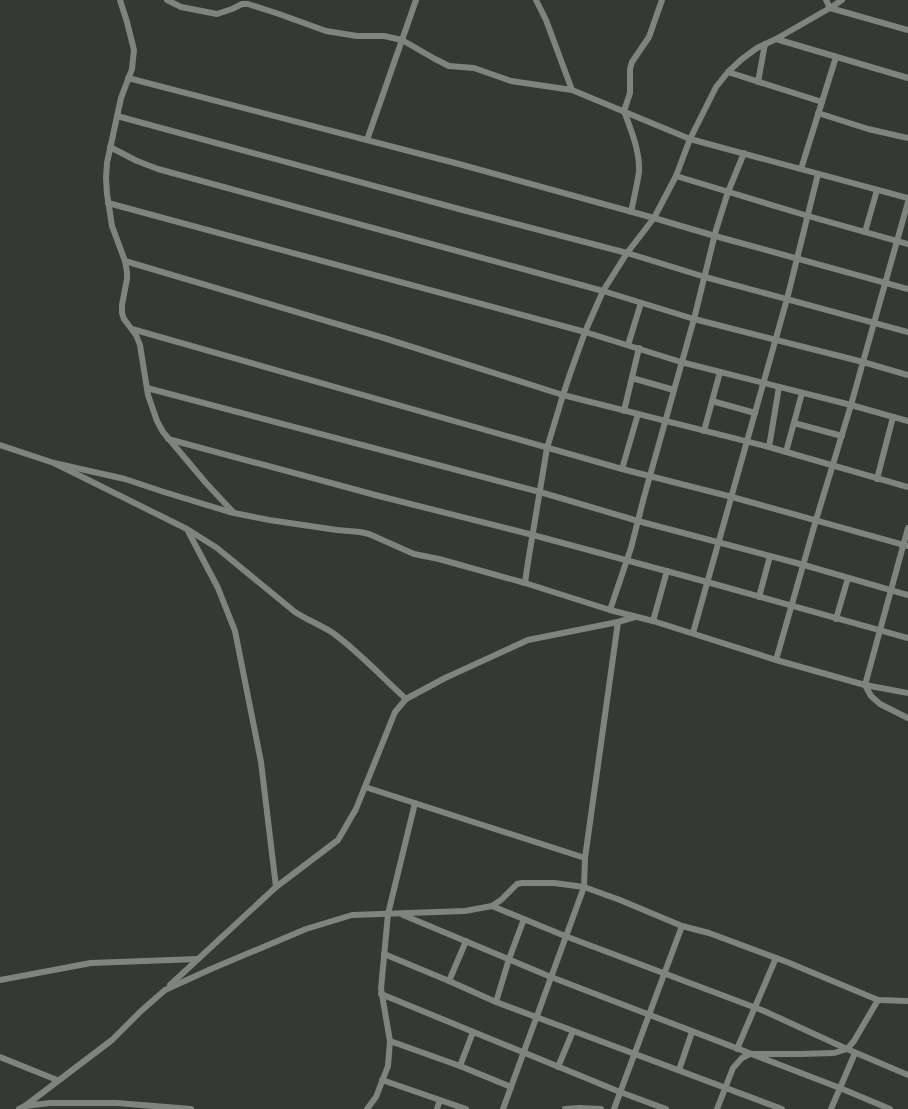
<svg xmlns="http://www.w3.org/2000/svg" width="908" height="1109" viewBox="0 0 908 1109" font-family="'Source Sans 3',sans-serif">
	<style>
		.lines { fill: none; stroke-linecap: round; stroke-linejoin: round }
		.minor { stroke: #80837f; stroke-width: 6 }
	</style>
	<rect width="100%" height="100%" fill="#353834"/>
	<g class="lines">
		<g class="minor">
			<polyline points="120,0 127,22 134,50 133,59 132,69 121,98 107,163 106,178 107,194 112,226 125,261 127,272 127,279 122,305 122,313 124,319 136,335 140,345 148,395 157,421 163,432 206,483 234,513 269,520 337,530 360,532 369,534 414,554 439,559 525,583 610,610 653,621 776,660 865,685 908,693"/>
			<polyline points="167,0 181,7 217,14 232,9 242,4 248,4 279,14 326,31 357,36 384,36 402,40 435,59 449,66 474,68 511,81 572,90"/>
			<polyline points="536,0 546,20 572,90 690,139 908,198"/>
			<polyline points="826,0 830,8 908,30"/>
			<polyline points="776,39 908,78"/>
			<polyline points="728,72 822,102"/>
			<polyline points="128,78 459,164 654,218 715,236 908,289"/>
			<polyline points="758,82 765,44"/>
			<polyline points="818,113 868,129 908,138"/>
			<polyline points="117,116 459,209 627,253 705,277 908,332"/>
			<polyline points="367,140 416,0"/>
			<polyline points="110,147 137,161 158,169 603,291 694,319 863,362 908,375"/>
			<polyline points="801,169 836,57"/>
			<polyline points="676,176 808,216 908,244"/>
			<polyline points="108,203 585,332 681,362 851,405 908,421"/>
			<path d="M631,212C634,198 637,185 639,172C640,151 631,130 624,111L630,93V69L632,62L649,37L662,0"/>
			<polyline points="865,232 877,190"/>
			<polyline points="125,261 384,338 563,395 769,447 908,487"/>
			<polyline points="132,329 622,469 732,497 908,546"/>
			<polyline points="628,345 641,303"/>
			<polyline points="632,378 674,390"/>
			<polyline points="147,388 540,492 638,521 804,565 908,595"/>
			<polyline points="712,401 755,413"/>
			<polyline points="624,411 639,348"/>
			<polyline points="794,423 842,436"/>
			<polyline points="704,431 720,372"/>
			<polyline points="168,439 379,496 533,535 707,582 908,638"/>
			<polyline points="0,445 54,463 125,479 164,492 233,513"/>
			<polyline points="769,447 779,387"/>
			<polyline points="786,452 802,393"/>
			<path d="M54,463L187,529L217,548L295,612C307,620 321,625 333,633C359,652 382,677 406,699"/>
			<polyline points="622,469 638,414"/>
			<polyline points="877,479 893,417"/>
			<polyline points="908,528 865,685 871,696 880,704 908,718"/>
			<polyline points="188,531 218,588 235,631 261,762 276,887"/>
			<polyline points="525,583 528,562 547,448 563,395 570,374 585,332 603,291 627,253 654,218 676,176 690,139 716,87 728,72 742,59 757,48 776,39 830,8 842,0"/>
			<polyline points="759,597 770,556"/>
			<polyline points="610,610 631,548 644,497 694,319 716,230 728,192 744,153"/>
			<polyline points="836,619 848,578"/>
			<polyline points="653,621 667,571"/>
			<polyline points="693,633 787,299 818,174"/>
			<polyline points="776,660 816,520 851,405 863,362 908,202"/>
			<polyline points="365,787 585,858"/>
			<polyline points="492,906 565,936 764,1011 847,1049 908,1075"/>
			<polyline points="403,915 551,977 840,1088 890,1109"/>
			<polyline points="384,954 449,981 496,1002 782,1109"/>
			<polyline points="0,980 91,963 198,959"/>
			<polyline points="449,981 466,941"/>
			<polyline points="170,985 276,887 338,840 356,809 395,712 406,699 445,678 528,640 618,622 635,617"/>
			<polyline points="381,994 620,1092 666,1109"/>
			<polyline points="496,1002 509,959 524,919"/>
			<polyline points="390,1041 460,1066 511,1087"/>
			<polyline points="737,1049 776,958"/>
			<polyline points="0,1057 57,1080"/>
			<polyline points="460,1066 473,1032"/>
			<polyline points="558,1067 573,1031"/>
			<polyline points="679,1070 692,1032"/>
			<polyline points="382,1080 466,1109"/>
			<polyline points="25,1106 112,1040 141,1011 165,990 211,969 306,929 352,915 465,911 492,906 501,900 517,884 522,883 554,883 584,887 620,900 682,926 709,933 787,962 878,1000 908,1001"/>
			<polyline points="19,1109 25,1106 50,1103 117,1103 191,1109"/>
			<polyline points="367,1109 376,1097 388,1066 390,1041 381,989 388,914 415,803"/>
			<polyline points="437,1109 440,1100"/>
			<polyline points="503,1109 584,887 585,858 618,622"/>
			<polyline points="565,1109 580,1108 601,1109"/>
			<polyline points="614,1109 682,926"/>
			<polyline points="717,1109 733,1068 742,1058 750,1054 800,1054 834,1053 847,1049 854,1041 878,1000"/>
			<polyline points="831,1109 855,1053"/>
		</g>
	</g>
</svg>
